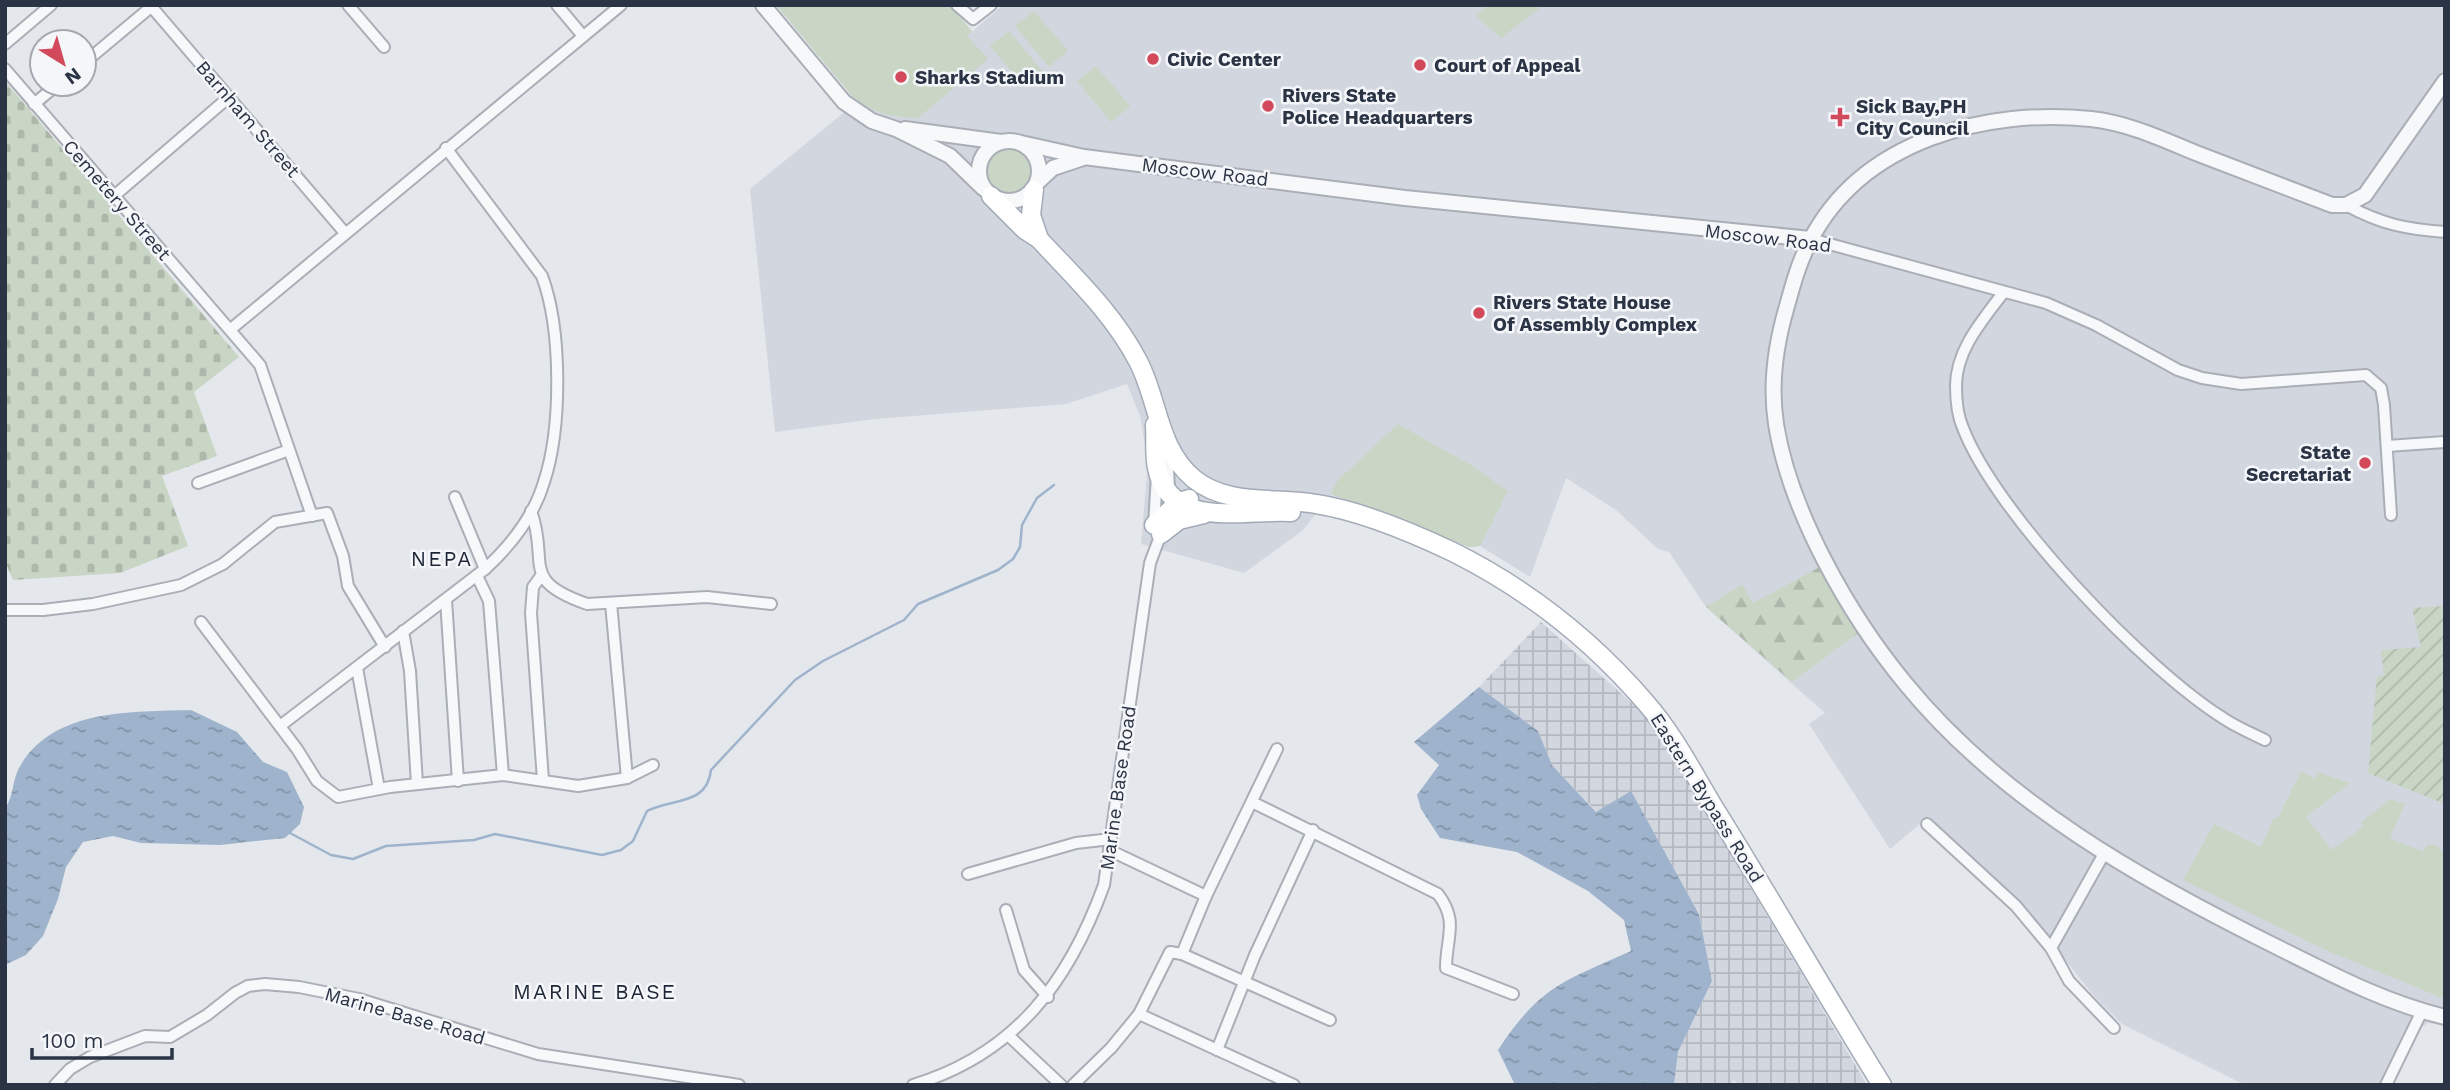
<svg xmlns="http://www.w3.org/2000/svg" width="2450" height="1090" viewBox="0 0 2450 1090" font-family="'Work Sans',sans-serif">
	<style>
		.built { fill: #d2d6de }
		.industrial { fill: url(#industrial-grid) }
		.grass { fill: #c9d6c5 }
		.forest { fill: url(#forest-firs) }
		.cemetery { fill: url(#cemetery-stones) }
		.garden { fill: url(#garden-furrows) }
		.water { fill: url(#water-ripples) }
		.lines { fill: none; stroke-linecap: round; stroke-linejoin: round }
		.stream { stroke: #9fb4cc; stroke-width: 2.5 }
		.minor-casing { stroke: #a9aeb7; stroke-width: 14 }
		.tertiary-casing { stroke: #a9aeb7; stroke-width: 18 }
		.primary-casing { stroke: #a3abb8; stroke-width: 21 }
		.minor { stroke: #f7f8fa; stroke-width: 10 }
		.tertiary { stroke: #f7f8fa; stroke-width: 14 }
		.primary { stroke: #fff; stroke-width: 18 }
		.poi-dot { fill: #d1495b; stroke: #f4f6f9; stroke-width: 2.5 }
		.labels { text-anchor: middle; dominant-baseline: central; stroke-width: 5; stroke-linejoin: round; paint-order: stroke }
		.poi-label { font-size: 19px; font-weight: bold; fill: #2b3445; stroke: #f4f6f9; text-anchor: start }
		.street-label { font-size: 19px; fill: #2b3445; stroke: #f4f6f9 }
		.neighbourhood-label { font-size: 21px; letter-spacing: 2px; fill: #1d2536; stroke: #f4f6f9 }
	</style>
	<defs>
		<pattern id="industrial-grid" width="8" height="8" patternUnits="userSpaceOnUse" patternTransform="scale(1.75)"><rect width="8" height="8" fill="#d2d6de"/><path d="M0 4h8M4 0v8" fill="none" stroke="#b4b8c0"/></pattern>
		<pattern id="forest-firs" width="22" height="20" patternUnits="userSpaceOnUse" patternTransform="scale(1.75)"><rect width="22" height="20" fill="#c9d6c5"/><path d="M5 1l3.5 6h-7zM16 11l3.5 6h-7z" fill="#adb8ab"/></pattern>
		<pattern id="cemetery-stones" width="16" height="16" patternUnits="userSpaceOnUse" patternTransform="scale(1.75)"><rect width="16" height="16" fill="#c9d6c5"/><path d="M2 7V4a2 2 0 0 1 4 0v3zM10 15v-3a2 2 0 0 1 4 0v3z" fill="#adb8ab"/></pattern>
		<pattern id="garden-furrows" width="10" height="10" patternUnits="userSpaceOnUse" patternTransform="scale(1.75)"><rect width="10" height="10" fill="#c9d6c5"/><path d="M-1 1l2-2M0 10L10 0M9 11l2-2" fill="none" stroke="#adb8ab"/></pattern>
		<pattern id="water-ripples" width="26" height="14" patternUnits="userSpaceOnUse" patternTransform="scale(1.75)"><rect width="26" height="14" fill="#9fb4cc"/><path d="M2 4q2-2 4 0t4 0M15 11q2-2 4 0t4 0" fill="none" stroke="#8293a7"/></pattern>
	</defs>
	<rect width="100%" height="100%" fill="#e4e7ec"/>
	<polygon class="built" points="1003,5 2445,5 2445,1026 2428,1023 2419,1029 2392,1085 2245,1085 2122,1024 2094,996 2023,907 1926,819 1890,849 1809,724 1825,713 1706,607 1669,552 1658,549 1616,510 1566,478 1530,577 1480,546 1469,547 1331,495 1302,531 1244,573 1141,544 1148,462 1140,416 1127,384 1066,404 875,419 775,432 750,189 858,101 866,107 987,59 967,36"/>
	<polygon class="industrial" points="1541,622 1653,722 1867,1085 1739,1085 1734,1080 1730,1085 1674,1085 1678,1052 1712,981 1699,913 1631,792 1597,812 1552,765 1538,731 1479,687"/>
	<g class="grass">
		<path d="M776,5H950L972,31L967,36L988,59L918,118C891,117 871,113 851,95Z"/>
		<polygon points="1487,5 1544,5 1501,38 1476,16"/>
		<polygon points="1034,11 1068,51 1049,67 1015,26"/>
		<polygon points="1009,31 1043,72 1025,87 990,46"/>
		<polygon points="1096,66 1130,106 1111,122 1077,81"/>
		<circle cx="1008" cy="171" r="22"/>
		<polygon points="1398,424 1469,464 1508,491 1480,546 1469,547 1331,494 1338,480"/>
		<polygon points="2301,771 2315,779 2318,772 2350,783 2306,817 2332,850 2364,826 2361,822 2391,799 2405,804 2390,838 2423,852 2427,845 2437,845 2445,855 2445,999 2330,952 2183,880 2214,824 2261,847 2274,817 2278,818"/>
	</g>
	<polygon class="forest" points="1820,567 1858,633 1792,682 1706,607 1742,584 1753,603"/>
	<polygon class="cemetery" points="5,81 239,357 194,392 217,456 162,476 188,546 120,573 13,580 5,561"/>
	<polygon class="garden" points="2445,606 2445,804 2368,773 2377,676 2384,675 2381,650 2421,647 2412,608"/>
	<g class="water">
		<path d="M1479,687L1538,731L1552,765L1596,812L1631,791L1699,914L1712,981L1678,1052L1674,1085H1515L1498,1050C1541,985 1563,982 1631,951L1624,920L1588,891L1517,852L1440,838L1421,809L1417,795L1439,765L1414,742Z"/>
		<path d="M191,710L237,732L263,762L287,772L304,807L300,824L285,838L220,845L141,843L113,836L83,842L66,867L58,899L43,936L26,955L5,965V809C14,795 12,781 19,768C52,708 132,712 191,710Z"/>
	</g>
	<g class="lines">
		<path class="stream" d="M290,833L331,855L353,859L386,846L474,840L495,834L602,855L621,850L633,841L647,811C672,798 707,806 711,770L795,680L823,661L904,620L918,604L998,570L1013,559L1020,547L1022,525L1037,498L1054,485"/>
		<defs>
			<g id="minor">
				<polyline points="150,5 345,233"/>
				<polyline points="348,5 384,47"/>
				<polyline points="557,5 583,36"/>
				<polyline points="957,5 973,19 991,5"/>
				<polyline points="5,44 51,5"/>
				<polyline points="84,63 151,7"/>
				<polyline points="5,69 260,365 312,516"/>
				<polyline points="34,104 58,84"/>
				<polyline points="114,196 229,97"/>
				<path d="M2346,205C2381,224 2405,229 2445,232"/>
				<polyline points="1811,239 2046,303 2096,325 2178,370 2202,378 2241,384 2366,375 2381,388 2384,405 2391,515"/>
				<path d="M2003,293C1982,321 1956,350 1956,386C1956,399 1958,417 1963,428C1996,514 2145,669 2223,718C2236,727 2251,733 2265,740"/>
				<polyline points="231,329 621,5"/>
				<polyline points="2387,446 2445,442"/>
				<polyline points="1167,452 1169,488"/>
				<polyline points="198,483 289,450"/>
				<polyline points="455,497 485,569"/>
				<path d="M531,511C550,563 518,580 587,604L707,597L771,604"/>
				<polyline points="1154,525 1157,475"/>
				<polyline points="477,576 489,601 503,775"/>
				<polyline points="541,576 533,587 531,613 543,780"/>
				<polyline points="446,600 458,781"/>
				<polyline points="611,603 627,778"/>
				<polyline points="5,610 43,610 93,604 181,585 223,564 275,522 327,513 343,556 348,586 385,647"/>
				<polyline points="201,622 297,749 317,781 338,797 390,787 503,775 578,786 627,778 653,765"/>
				<polyline points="403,631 410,671 417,784"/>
				<polyline points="357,668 379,789"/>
				<path d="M280,726L485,569C510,546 534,516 544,482C562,427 562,330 542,276L446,148"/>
				<path d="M1252,802L1438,894C1459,922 1446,937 1446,968L1513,994"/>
				<polyline points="1927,824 2016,906 2051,948"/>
				<polyline points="1109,850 1206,896 1182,954 1330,1020"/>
				<polyline points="2105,852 2051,948 2069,981 2114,1028"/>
				<polyline points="968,874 1076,843 1111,839"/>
				<polyline points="1206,896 1277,749"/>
				<polyline points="1006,910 1024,970 1048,997"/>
				<polyline points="1182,954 1170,952 1139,1014 1294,1085"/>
				<polyline points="1009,1036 1061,1085"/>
				<polyline points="1217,1050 1255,955 1313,830"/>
				<polyline points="55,1085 70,1069 90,1057 145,1036 170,1037 207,1015 235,993 248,986 265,984 299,987 359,999 538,1054 739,1085"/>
				<path d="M913,1085C1016,1054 1069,981 1104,885L1150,563L1162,531"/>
				<polyline points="1073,1085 1111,1048 1139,1014"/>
				<polyline points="2386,1085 2422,1011"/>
			</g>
			<g id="tertiary">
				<polyline points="763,5 844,102 872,121 896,129 950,156 983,188"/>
				<path d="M2445,81L2365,195L2346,205H2332C2287,188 2242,171 2196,153C2162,139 2128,123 2091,119C1986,108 1862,140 1810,241C1799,262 1793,284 1787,306C1776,343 1770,385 1776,424C1790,512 1849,615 1905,683C2002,802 2143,881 2279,948C2333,975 2386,1003 2445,1017"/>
				<polyline points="905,129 1001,142"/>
				<circle cx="1009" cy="171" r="30"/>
				<polyline points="1021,143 1084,157 1405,198 1811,239"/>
				<polyline points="1038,182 1053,168 1083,158"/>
			</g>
			<g id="primary">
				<polyline points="1034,190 1031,215 1039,239"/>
				<path d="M991,196L1025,230L1039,239C1075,278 1113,313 1138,361C1159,401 1157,448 1194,479C1227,506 1276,497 1316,504C1362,511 1411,532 1453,552C1527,589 1592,640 1646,703C1675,736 1695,777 1718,814C1774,904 1826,995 1882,1085"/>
				<path d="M1155,425C1156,439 1154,454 1157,468C1171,531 1244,509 1291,512"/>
				<polyline points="1154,525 1179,502 1189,499"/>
				<polyline points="1161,534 1179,520 1204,514"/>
			</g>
		</defs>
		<use href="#minor" class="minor-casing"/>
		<use href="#tertiary" class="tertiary-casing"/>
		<use href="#primary" class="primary-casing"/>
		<use href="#minor" class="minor"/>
		<use href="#tertiary" class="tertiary"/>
		<use href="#primary" class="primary"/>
	</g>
	<g class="poi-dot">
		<circle cx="1153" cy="59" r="7"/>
		<circle cx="1420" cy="65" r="7"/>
		<circle cx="901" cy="77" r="7"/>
		<circle cx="1268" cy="106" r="7"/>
		<path d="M1836.5 106.5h7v7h7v7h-7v7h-7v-7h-7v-7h7z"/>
		<circle cx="1479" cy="313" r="7"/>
		<circle cx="2365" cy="463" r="7"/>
	</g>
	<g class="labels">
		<g class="poi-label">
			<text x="1167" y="59">Civic Center</text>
			<text x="1434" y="65">Court of Appeal</text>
			<text x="915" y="77">Sharks Stadium</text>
			<text x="1282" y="95">Rivers State<tspan x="1282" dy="22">Police Headquarters</tspan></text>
			<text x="1856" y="106">Sick Bay,PH<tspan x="1856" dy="22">City Council</tspan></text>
			<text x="1493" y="302">Rivers State House<tspan x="1493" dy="22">Of Assembly Complex</tspan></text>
			<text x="2351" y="452" text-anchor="end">State<tspan x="2351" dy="22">Secretariat</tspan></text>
		</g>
		<g class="street-label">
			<text transform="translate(248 119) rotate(49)">Barnham Street</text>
			<text transform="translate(1205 172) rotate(7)">Moscow Road</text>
			<text transform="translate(117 200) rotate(49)">Cemetery Street</text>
			<text transform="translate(1768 238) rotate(7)">Moscow Road</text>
			<text transform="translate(1118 788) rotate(-82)">Marine Base Road</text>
			<text transform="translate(1707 798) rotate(58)">Eastern Bypass Road</text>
			<text transform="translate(405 1016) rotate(16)">Marine Base Road</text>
		</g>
		<g class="neighbourhood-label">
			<text x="442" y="558">NEPA</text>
			<text x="595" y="991">MARINE BASE</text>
		</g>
	</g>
	<rect width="2450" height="1090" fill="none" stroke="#2b3445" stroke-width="14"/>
	<g transform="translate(63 63) rotate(143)"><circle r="33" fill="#f4f6f9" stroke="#a4a8b1" stroke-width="2"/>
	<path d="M0-5L12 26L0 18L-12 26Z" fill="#d1495b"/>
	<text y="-10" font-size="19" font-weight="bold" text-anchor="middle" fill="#2b3445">N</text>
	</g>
	<path d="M32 1048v10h140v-10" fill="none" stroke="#2b3445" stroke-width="3.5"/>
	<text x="42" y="1048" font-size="21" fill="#2b3445" stroke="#f4f6f9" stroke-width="5" paint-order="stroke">100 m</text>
</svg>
